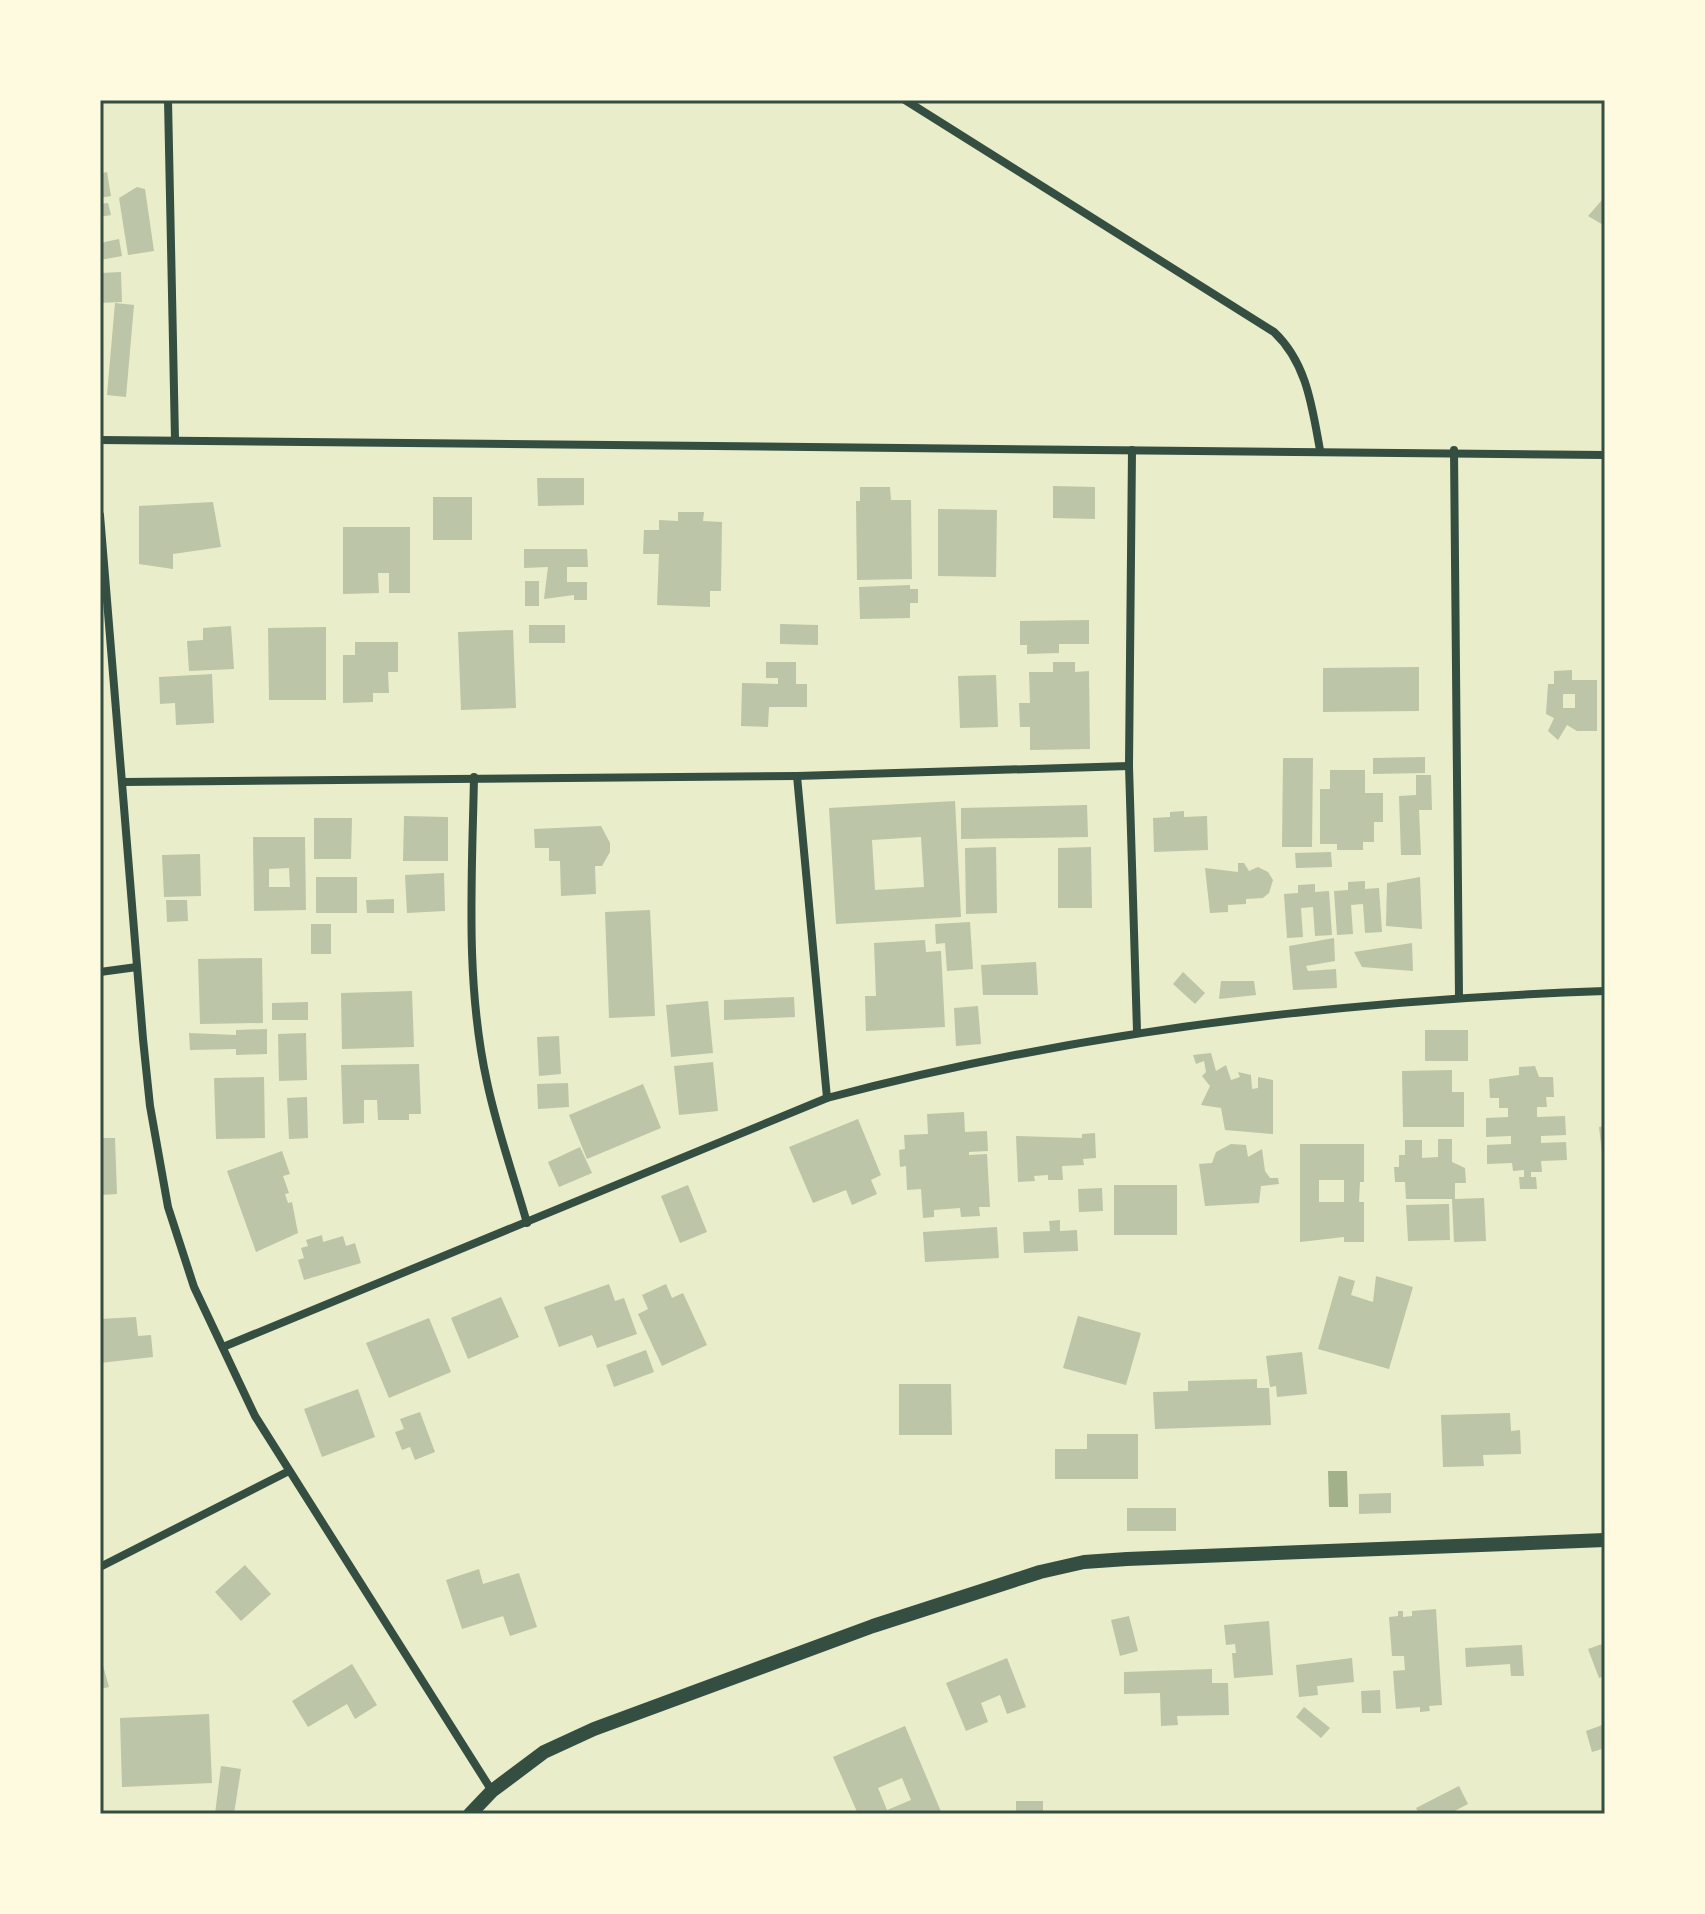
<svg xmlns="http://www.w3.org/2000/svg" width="1705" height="1914" viewBox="0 0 1705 1914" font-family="'Source Sans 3',sans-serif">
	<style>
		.water { fill: #a3b18a }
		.building { fill: #bcc5a7; fill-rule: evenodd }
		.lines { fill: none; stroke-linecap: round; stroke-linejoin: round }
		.minor { stroke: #344e41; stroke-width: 8 }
		.tertiary { stroke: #344e41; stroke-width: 14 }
		.neatline { fill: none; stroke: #344e41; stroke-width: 3 }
	</style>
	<rect width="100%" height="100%" fill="#e9edc9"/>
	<polygon class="water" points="1328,1471 1347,1471 1348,1507 1329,1507"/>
	<g class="building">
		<polygon points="107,172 111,196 100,198 100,174"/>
		<polygon points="137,187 145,189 154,251 128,255 119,198"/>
		<polygon points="1602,200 1605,201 1605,226 1588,216"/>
		<polygon points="108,203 111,215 100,217 100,204"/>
		<polygon points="119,239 122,256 100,260 100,243"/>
		<polygon points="121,272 122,302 100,303 100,273"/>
		<polygon points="115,303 134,305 126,397 107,395"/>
		<polygon points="537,478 584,478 584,505 538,506"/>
		<polygon points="1053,486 1095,487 1095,519 1053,518"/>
		<polygon points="860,487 890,487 891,500 911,500 912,579 857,580 856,501 860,501"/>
		<rect x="433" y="497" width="39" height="43"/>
		<polygon points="213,502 221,547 173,554 173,569 139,564 139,506"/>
		<polygon points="938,509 997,510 996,577 938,576"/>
		<polygon points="678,512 704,512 703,521 722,522 721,591 710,591 710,607 657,605 659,554 643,554 644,530 659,530 659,520 678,521"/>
		<polygon points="343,527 410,527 410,593 389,593 389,573 378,573 379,593 343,594"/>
		<polygon points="524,549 587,549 588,567 567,567 567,582 587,582 587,600 574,600 574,595 544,599 548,567 524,568"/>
		<rect x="525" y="581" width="14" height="25"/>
		<polygon points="910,585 910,589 918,589 918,603 910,603 910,618 860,619 859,587"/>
		<polygon points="1089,620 1089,644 1059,644 1059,653 1027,654 1027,645 1020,645 1020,621"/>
		<polygon points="780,624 818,625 818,645 780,644"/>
		<rect x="529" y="625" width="36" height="18"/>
		<polygon points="231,626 234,669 189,671 187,641 203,640 203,628"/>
		<polygon points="326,627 326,700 269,700 268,628"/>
		<polygon points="513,630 516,708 461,710 458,632"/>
		<polygon points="355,642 398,642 398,672 388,672 389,693 373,693 373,702 343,703 343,655 355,655"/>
		<polygon points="766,662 796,662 796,684 807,684 807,707 769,707 768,727 741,726 742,683 778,684 778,678 766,678"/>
		<polygon points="1053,662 1075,662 1075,672 1089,671 1090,749 1030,750 1030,727 1020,727 1019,703 1030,703 1029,672 1053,672"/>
		<polygon points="1419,667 1419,711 1323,712 1323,668"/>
		<path d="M1572,670V680H1597V731H1577L1567,725L1558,740L1548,731L1554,718L1546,714L1548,684H1554V671ZM1563,694H1575V708H1563Z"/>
		<polygon points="212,674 214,723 176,725 175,703 160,704 159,677"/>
		<polygon points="996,675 998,727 960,728 958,676"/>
		<polygon points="1425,757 1425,773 1373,774 1373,758"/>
		<polygon points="1283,758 1313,758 1312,847 1282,847"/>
		<polygon points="1330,770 1365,770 1365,793 1383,793 1383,822 1374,822 1374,842 1363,842 1363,850 1337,850 1337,844 1320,844 1320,789 1330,789"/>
		<polygon points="1416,775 1431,775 1432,810 1419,810 1421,855 1401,855 1399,796 1416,795"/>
		<path d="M955,801L961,917L836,924L829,808ZM921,837L924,887L875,890L872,840Z"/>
		<polygon points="1087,805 1088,837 961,839 961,808"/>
		<polygon points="1184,811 1184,817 1207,816 1208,850 1154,852 1153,818 1170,817 1170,812"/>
		<polygon points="404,816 448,817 448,861 403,861"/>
		<polygon points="314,818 352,818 351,859 314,859"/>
		<polygon points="601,826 610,843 610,852 602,866 595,866 596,894 561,896 560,861 549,861 549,848 535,848 534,829"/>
		<path d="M253,837H305L306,910L254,911ZM289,868L290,887H269V869Z"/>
		<polygon points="996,847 997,913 966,914 965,848"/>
		<polygon points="1091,847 1092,908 1058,908 1058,848"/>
		<polygon points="1331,852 1332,867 1296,868 1295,853"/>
		<polygon points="200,854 201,896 164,897 162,855"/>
		<polygon points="1238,863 1244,863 1249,871 1258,867 1268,872 1273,880 1269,893 1263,898 1246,899 1246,904 1228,905 1228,912 1210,913 1205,868 1238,872"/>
		<polygon points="444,873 445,911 407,913 405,875"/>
		<rect x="316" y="877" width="41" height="36"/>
		<polygon points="1420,877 1422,929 1386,926 1387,883"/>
		<polygon points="1365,881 1365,889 1379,888 1382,932 1365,933 1363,904 1351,905 1353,934 1337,935 1334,891 1348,890 1348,882"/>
		<polygon points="1315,884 1315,892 1329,891 1332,935 1315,936 1313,907 1301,908 1303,937 1287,938 1284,894 1298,893 1298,885"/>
		<polygon points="394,899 394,913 367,913 366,900"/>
		<polygon points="166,900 187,900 188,921 167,922"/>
		<polygon points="650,910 655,1016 609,1018 605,912"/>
		<polygon points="970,922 973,969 947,971 945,943 936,944 935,924"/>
		<rect x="311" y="924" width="20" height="30"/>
		<polygon points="1334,938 1335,961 1306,966 1308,971 1336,969 1337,988 1293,990 1289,946"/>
		<polygon points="925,940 926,952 941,951 945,1027 866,1031 865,996 876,996 874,943"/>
		<polygon points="1412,943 1413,971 1362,967 1354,952"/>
		<polygon points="262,958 263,1023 200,1024 198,959"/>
		<polygon points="1036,962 1038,995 983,995 981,965"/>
		<polygon points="1183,972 1205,993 1195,1004 1173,984"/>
		<polygon points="1221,981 1254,981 1256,995 1219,999"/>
		<polygon points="412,991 414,1047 342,1049 341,993"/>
		<polygon points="794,997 795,1017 724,1020 724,1000"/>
		<polygon points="708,1001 713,1053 671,1057 666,1005"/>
		<polygon points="308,1002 308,1020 272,1020 272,1003"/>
		<polygon points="978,1006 981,1044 956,1046 954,1008"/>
		<polygon points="267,1029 267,1054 236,1055 236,1049 190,1050 189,1033 236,1035 236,1030"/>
		<rect x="1425" y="1030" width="43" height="31"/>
		<polygon points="306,1033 307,1080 279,1081 278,1034"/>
		<polygon points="559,1036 561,1074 539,1076 537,1037"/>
		<polygon points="1211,1053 1216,1071 1226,1065 1231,1080 1240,1077 1238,1072 1251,1075 1252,1089 1258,1088 1258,1077 1273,1080 1273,1134 1225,1130 1221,1108 1201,1105 1210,1086 1202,1076 1206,1072 1204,1061 1196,1064 1193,1055"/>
		<polygon points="713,1062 718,1111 679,1115 674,1066"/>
		<polygon points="419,1064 421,1114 409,1114 409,1120 378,1120 377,1100 364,1100 364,1123 343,1124 341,1065"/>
		<polygon points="1535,1066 1539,1077 1553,1077 1554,1097 1546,1097 1547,1107 1537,1107 1537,1117 1565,1116 1566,1135 1541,1136 1541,1143 1566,1142 1567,1160 1541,1161 1542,1172 1531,1172 1531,1177 1536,1177 1537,1189 1520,1189 1519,1177 1524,1177 1524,1170 1513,1171 1512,1163 1487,1164 1487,1145 1511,1144 1511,1136 1486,1137 1486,1118 1508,1117 1508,1108 1499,1108 1499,1098 1490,1098 1489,1079 1519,1075 1519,1067"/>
		<polygon points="1452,1070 1452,1092 1464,1092 1464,1127 1403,1127 1402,1071"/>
		<polygon points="264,1077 265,1138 216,1139 214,1078"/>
		<polygon points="568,1083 569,1107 538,1109 537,1084"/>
		<polygon points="643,1084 661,1128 587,1159 569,1115"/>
		<polygon points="307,1097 308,1138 289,1139 287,1098"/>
		<polygon points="964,1112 965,1132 987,1131 988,1151 969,1152 969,1155 987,1154 990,1207 979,1207 980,1216 961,1217 960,1208 934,1210 934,1217 923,1218 921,1189 907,1190 906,1166 900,1167 899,1150 905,1149 904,1135 928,1134 927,1114"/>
		<polygon points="858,1119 881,1175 871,1180 877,1194 852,1205 846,1190 813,1203 789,1147"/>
		<polygon points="1605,1126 1605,1161 1603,1162 1599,1127"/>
		<polygon points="1095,1133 1096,1158 1083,1159 1084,1165 1062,1166 1063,1180 1048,1180 1048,1175 1034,1176 1035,1181 1018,1182 1016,1136 1082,1138 1082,1134"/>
		<polygon points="100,1138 115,1138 117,1194 100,1195"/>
		<polygon points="1438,1139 1452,1139 1452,1162 1465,1168 1466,1183 1455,1183 1455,1199 1484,1198 1486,1241 1454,1242 1452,1199 1406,1199 1405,1182 1395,1182 1394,1167 1399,1167 1399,1155 1405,1155 1405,1140 1422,1140 1422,1158 1438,1157"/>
		<polygon points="1231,1144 1246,1145 1248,1157 1262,1149 1265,1171 1270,1178 1278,1178 1279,1184 1261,1186 1259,1203 1205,1206 1199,1164 1212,1163 1216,1152"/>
		<path d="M1300,1144H1364V1182H1360L1359,1202H1364V1242H1344V1237L1300,1242ZM1319,1180H1344V1202H1319Z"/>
		<polygon points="580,1147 592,1173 559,1187 548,1162"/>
		<polygon points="282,1151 290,1174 283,1176 289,1193 285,1194 288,1203 292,1202 298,1233 256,1252 227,1171"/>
		<polygon points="688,1185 707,1232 680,1243 661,1196"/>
		<rect x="1114" y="1185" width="63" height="50"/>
		<polygon points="1102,1188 1103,1211 1079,1212 1078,1189"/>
		<polygon points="1449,1204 1450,1240 1408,1241 1406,1205"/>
		<polygon points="1060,1220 1060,1231 1077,1230 1078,1251 1024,1253 1023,1232 1050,1231 1049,1221"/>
		<polygon points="997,1227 999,1258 925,1262 923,1232"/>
		<polygon points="322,1235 323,1242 343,1236 346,1246 355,1243 361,1263 304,1280 298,1260 304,1258 301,1248 308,1246 306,1240"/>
		<polygon points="1339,1276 1355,1281 1351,1295 1373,1302 1376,1276 1413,1287 1389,1369 1318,1349"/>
		<polygon points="609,1284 615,1301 624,1298 637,1334 597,1348 592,1335 559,1347 544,1307"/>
		<polygon points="666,1284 672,1298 683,1293 707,1345 662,1366 638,1314 648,1309 642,1295"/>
		<polygon points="501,1297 519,1337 468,1359 451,1318"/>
		<polygon points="1078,1316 1141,1333 1126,1385 1063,1368"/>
		<polygon points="136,1317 138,1336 151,1335 153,1357 100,1363 100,1319"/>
		<polygon points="429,1318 451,1372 389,1398 366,1343"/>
		<polygon points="646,1350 654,1372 614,1387 606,1365"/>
		<polygon points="1302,1352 1307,1394 1277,1397 1276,1386 1270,1387 1266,1356"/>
		<polygon points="1257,1379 1257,1388 1269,1388 1271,1425 1155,1429 1153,1392 1188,1391 1188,1381"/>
		<polygon points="899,1384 951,1384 952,1435 899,1435"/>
		<polygon points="358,1389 375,1437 322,1457 304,1409"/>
		<polygon points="420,1412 435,1452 415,1460 410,1447 402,1450 395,1432 404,1429 400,1419"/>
		<polygon points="1510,1413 1511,1431 1520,1430 1521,1454 1483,1455 1484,1466 1443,1467 1441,1415"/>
		<polygon points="1087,1434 1138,1434 1138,1479 1055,1479 1055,1449 1087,1449"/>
		<polygon points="1391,1493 1391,1513 1359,1514 1359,1494"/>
		<rect x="1127" y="1508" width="49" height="23"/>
		<polygon points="245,1565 271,1594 241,1621 215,1592"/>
		<polygon points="479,1569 483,1584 519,1573 537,1627 510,1636 503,1616 462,1629 446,1580"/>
		<polygon points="1436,1609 1442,1705 1429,1706 1430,1711 1420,1712 1420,1707 1396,1709 1393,1671 1405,1670 1404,1656 1392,1656 1389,1617 1398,1616 1398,1611 1403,1611 1403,1617 1412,1616 1412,1611"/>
		<polygon points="1129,1616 1138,1651 1120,1656 1111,1620"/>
		<polygon points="1269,1621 1273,1675 1234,1678 1232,1653 1236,1653 1235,1644 1226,1645 1224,1625"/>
		<polygon points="1605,1643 1605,1676 1599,1678 1588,1649"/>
		<polygon points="1522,1645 1524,1676 1511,1676 1510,1664 1466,1667 1465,1648"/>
		<polygon points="100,1655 109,1687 100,1689"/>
		<polygon points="1007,1658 1026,1707 1007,1714 1000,1695 981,1703 988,1722 966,1731 946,1683"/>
		<polygon points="1352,1658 1354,1682 1317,1686 1318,1695 1299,1697 1296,1665"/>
		<polygon points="352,1664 377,1705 355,1719 347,1704 308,1727 292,1701"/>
		<polygon points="1212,1669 1212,1683 1228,1683 1229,1715 1177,1716 1178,1725 1161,1726 1160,1693 1124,1694 1124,1672"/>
		<polygon points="1380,1690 1381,1713 1362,1713 1361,1691"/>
		<polygon points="1304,1707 1330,1728 1321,1738 1296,1717"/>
		<polygon points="209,1714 212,1783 122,1787 120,1718"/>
		<polygon points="1605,1724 1605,1748 1592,1752 1586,1731"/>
		<path d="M905,1726L942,1814H858L833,1757ZM902,1778L911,1800L887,1810L878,1788Z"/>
		<polygon points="221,1766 241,1769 234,1814 215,1814"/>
		<polygon points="1459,1786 1468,1804 1449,1814 1419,1814 1416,1808"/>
		<rect x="1016" y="1801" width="27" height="13"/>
	</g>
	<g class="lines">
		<g class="minor">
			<polyline points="168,100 175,439"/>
			<path d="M905,100L1274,332C1307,363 1312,407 1320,450"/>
			<polyline points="100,440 1605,455"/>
			<polyline points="1132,450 1129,766 1137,1031"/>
			<polyline points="1454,450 1459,997"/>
			<polyline points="100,515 143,1039 150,1106 168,1207 194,1287 255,1416 492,1791"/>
			<polyline points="797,776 827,1098"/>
			<path d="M474,777C472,878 465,983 487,1082C497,1130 514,1177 527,1223"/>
			<polyline points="123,782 797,776 1129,766"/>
			<polyline points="100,972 137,967"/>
			<path d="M223,1347L827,1098C1080,1031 1344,1000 1605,991"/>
			<polyline points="100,1567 289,1471"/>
		</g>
		<polyline class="tertiary" points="470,1814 492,1791 544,1752 594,1729 873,1626 1040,1572 1084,1562 1127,1559 1605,1540"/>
	</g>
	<rect width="1705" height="1914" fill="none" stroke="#fefae0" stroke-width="204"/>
	<rect x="102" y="102" width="1501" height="1710" class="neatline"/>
</svg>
